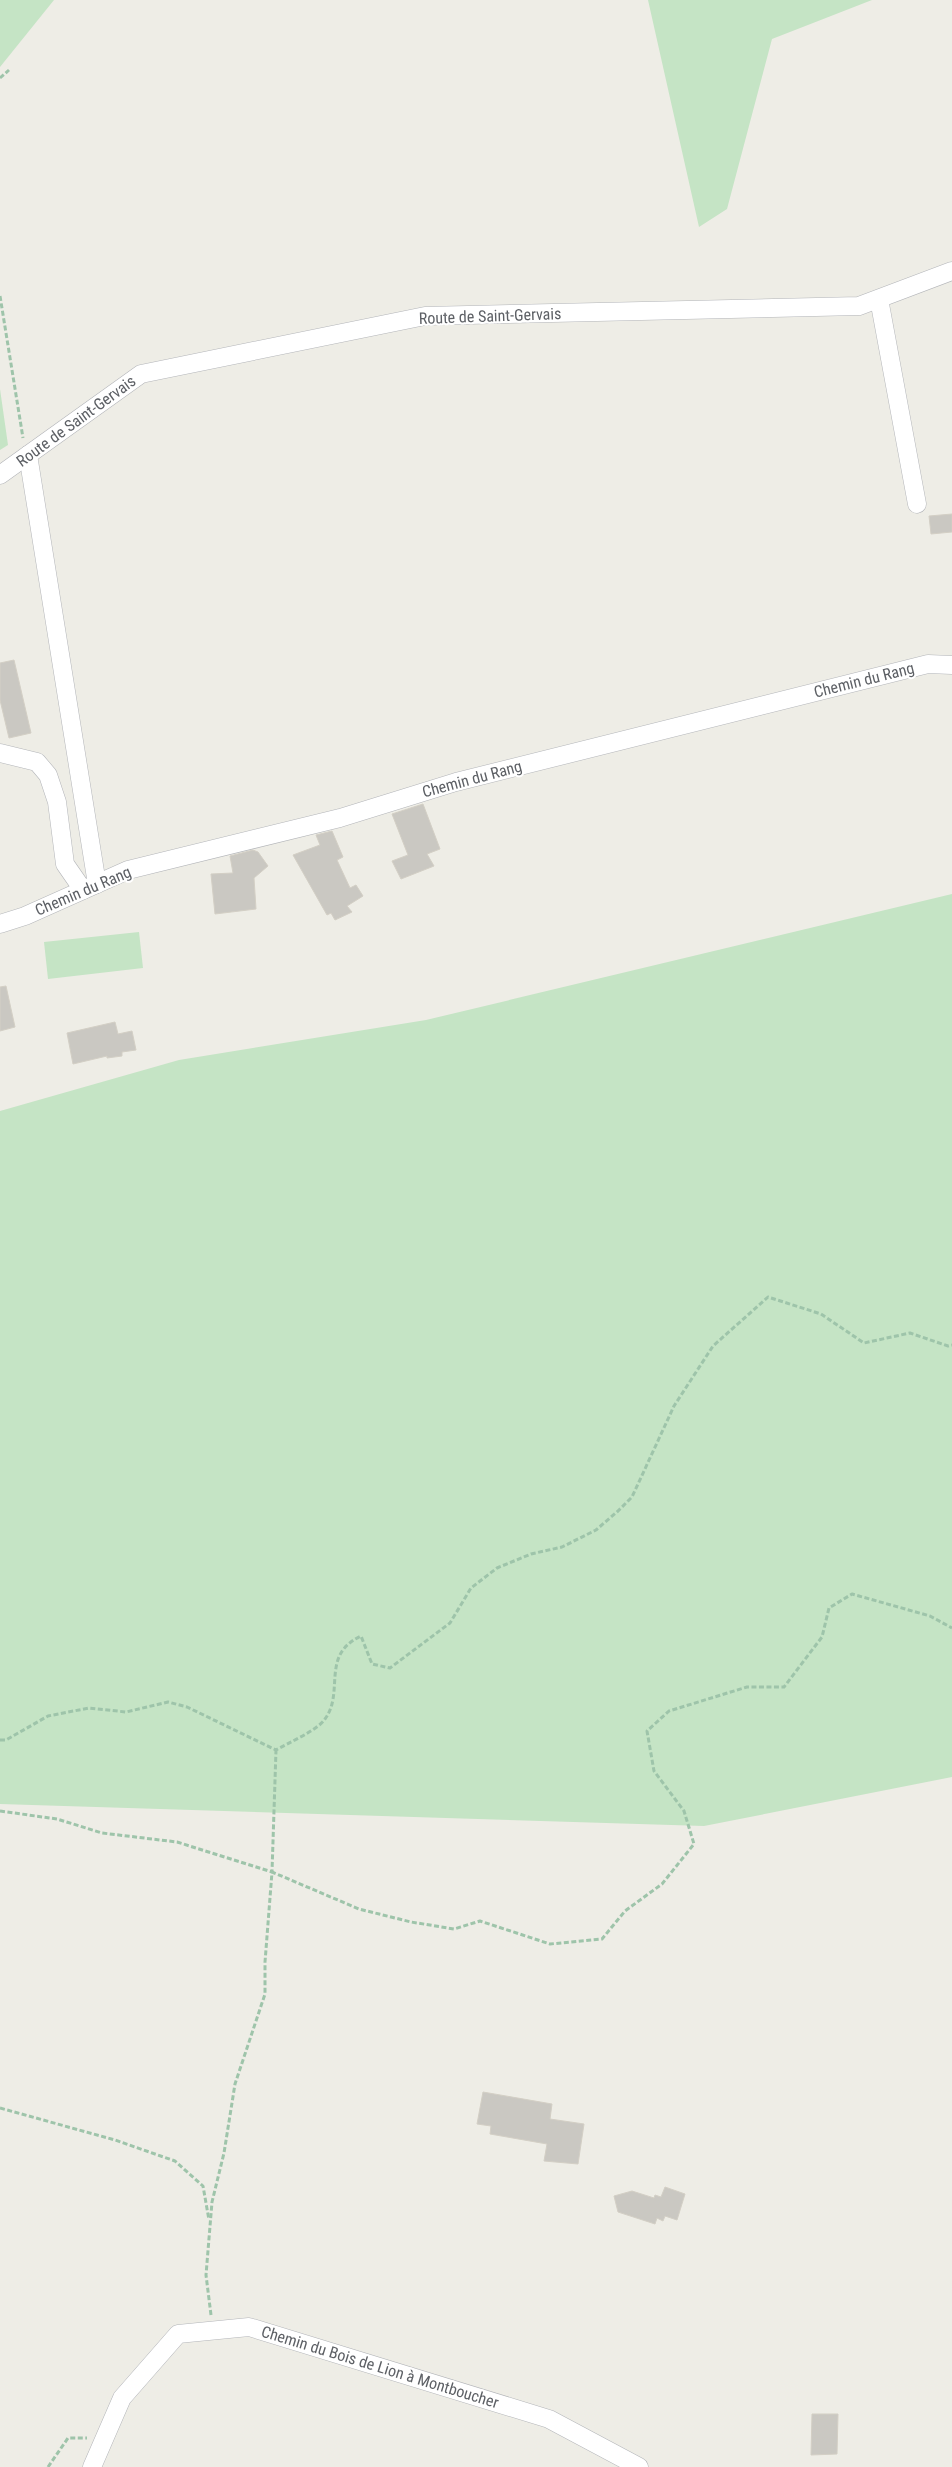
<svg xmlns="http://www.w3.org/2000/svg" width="952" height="2467" viewBox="0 0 952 2467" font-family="'Roboto Condensed',sans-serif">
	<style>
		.green { fill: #c5e4c5 }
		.building { fill: #cac8c2; stroke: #d3cfc5 }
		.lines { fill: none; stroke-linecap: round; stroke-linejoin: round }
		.minor-casing { stroke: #b3b5b9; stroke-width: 19 }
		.path { stroke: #9ec4aa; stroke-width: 3; stroke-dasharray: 5 2.5; stroke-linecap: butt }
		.minor { stroke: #fff; stroke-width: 18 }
		.labels { text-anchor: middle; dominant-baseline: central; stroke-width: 4; stroke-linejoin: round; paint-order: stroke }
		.street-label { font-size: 16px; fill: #5d6065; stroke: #fff }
	</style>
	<rect width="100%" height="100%" fill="#eeede6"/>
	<g class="green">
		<polygon points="0,0 54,0 0,67"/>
		<polygon points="648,0 872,0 772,39 727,209 699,227"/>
		<polygon points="0,389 8,445 0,450"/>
		<polygon points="952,894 952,1777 704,1826 0,1804 0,1111 179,1060 426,1020"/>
		<polygon points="139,932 143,968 48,979 44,942"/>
	</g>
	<g class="building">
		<polygon points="952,514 952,532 931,534 929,516"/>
		<polygon points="14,660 31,733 9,738 0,700 0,663"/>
		<polygon points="423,804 440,849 427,854 434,866 401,879 392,861 408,855 392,814"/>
		<polygon points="332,831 343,857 337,860 350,888 356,885 363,896 347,906 352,912 335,920 331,913 327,915 293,855 320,845 316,835"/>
		<polygon points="253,850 258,852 268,866 254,878 256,909 215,914 211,874 233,873 230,856"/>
		<polygon points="6,986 15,1027 0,1031 0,987"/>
		<polygon points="115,1022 118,1034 132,1031 136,1050 122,1052 122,1056 107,1058 107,1056 73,1064 67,1033"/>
		<polygon points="483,2092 552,2104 550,2119 584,2124 578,2164 544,2161 547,2144 490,2134 491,2126 477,2124"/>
		<polygon points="665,2187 685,2194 677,2220 665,2216 663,2221 657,2218 655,2224 618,2212 614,2196 632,2191 654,2198 655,2195 661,2197"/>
		<polygon points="812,2414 838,2414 837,2454 811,2455"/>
	</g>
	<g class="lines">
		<defs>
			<g id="minor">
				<polyline points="879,299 917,504"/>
				<polyline points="28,455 97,884"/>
				<polyline points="0,475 141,374 425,316 859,306 952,271"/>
				<polyline points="0,753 37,762 48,775 57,802 65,864 83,890"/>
				<polyline points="0,924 25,916 128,870 340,818 456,782 928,664 952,665"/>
				<polyline points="92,2467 122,2398 178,2334 249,2327 549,2419 639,2467"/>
			</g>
		</defs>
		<use href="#minor" class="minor-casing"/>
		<g class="path">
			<polyline points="0,78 9,70"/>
			<polyline points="0,296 23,438"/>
			<path d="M0,1740H6L48,1716L89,1708L126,1712L168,1702L187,1707L276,1750C288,1743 318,1730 325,1719C345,1692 320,1655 361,1636L372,1664L390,1668L450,1623L471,1588L497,1568L531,1554L562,1547L596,1530L618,1511L632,1497L674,1406L713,1346L768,1297L821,1314L864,1343L910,1333L948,1346L952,1345"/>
			<polyline points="0,1811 57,1819 102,1833 177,1842 272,1872 276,1750"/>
			<polyline points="0,2108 115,2140 175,2161 203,2186 209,2220"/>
			<polyline points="211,2315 206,2275 212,2202 224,2153 235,2084 265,1994 265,1962 272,1872 359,1909 411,1922 454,1929 480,1921 550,1944 602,1939 625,1911 662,1884 694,1844 684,1811 654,1771 647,1731 669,1711 747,1687 784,1687 822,1637 829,1608 852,1594 930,1616 952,1628"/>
			<polyline points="48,2467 68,2438 87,2438"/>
		</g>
		<use href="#minor" class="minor"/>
	</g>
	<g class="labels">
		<g class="street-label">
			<text transform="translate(490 316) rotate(-2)">Route de Saint-Gervais</text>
			<text transform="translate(76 421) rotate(-36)">Route de Saint-Gervais</text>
			<text transform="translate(864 680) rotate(-14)">Chemin du Rang</text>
			<text transform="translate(472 779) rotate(-15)">Chemin du Rang</text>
			<text transform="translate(83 891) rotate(-23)">Chemin du Rang</text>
			<text transform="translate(380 2367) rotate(17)">Chemin du Bois de Lion à Montboucher</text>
		</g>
	</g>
</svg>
